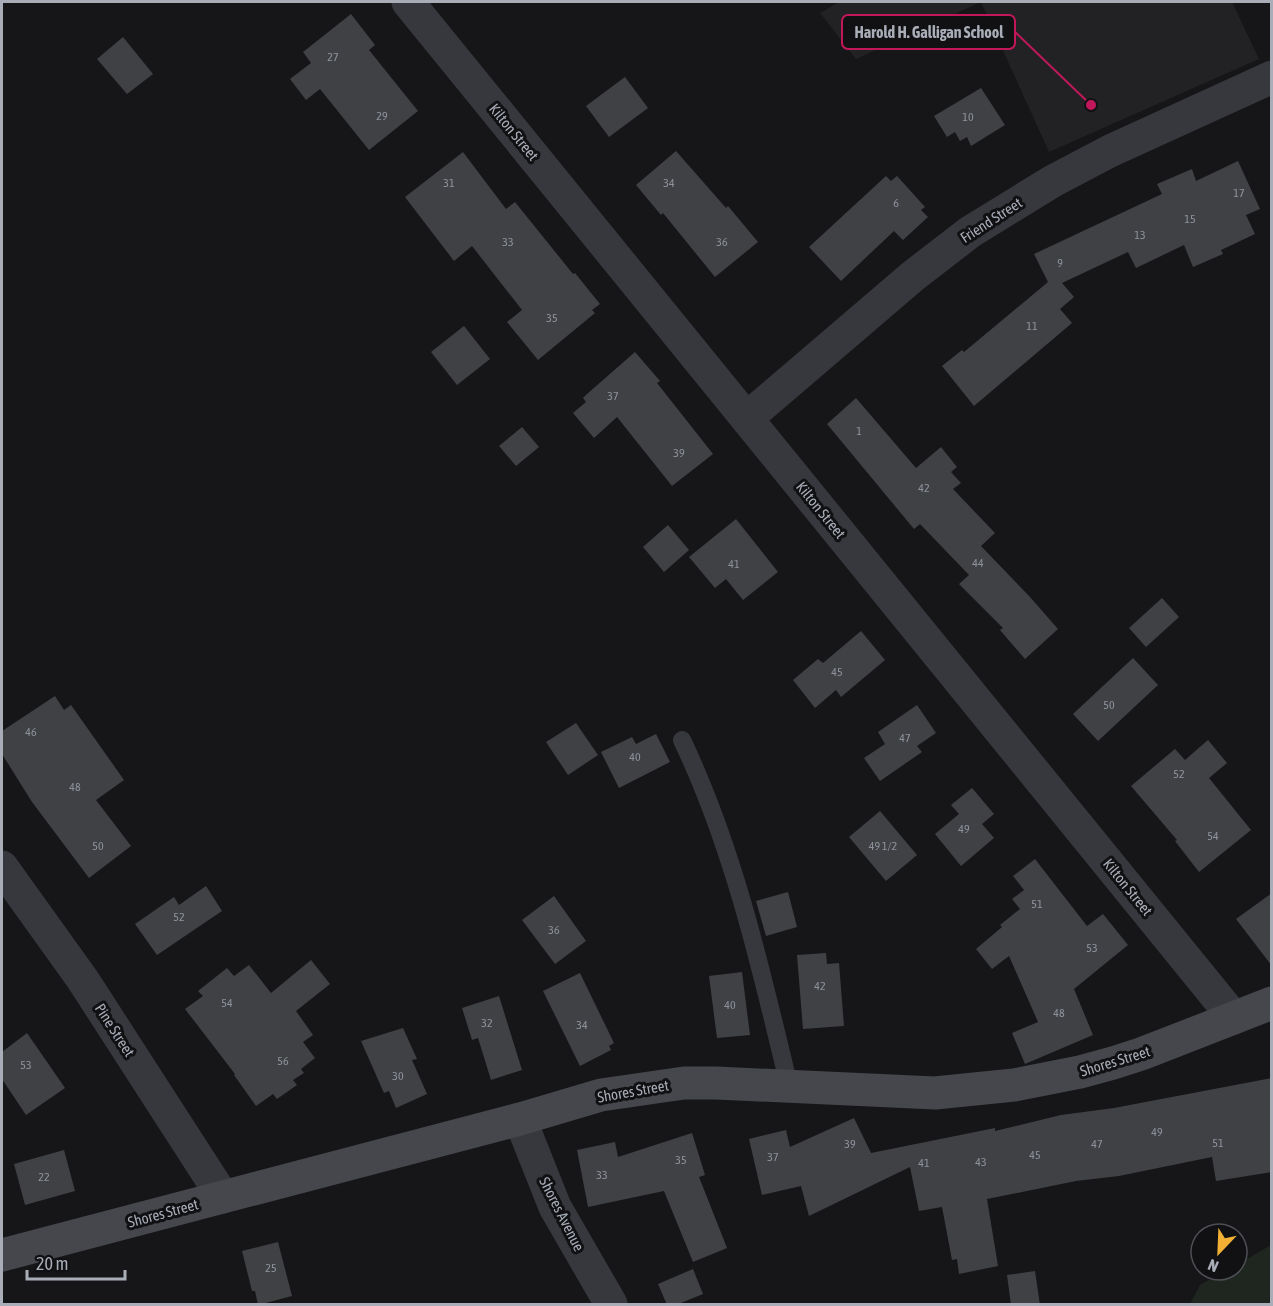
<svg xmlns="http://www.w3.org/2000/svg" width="1273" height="1306" viewBox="0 0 1273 1306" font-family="'Asap Condensed',sans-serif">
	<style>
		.built { fill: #222225 }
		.green { fill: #1e261f }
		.building { fill: #404145 }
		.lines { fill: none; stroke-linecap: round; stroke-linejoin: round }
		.lane { stroke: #37383d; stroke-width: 18 }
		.street { stroke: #37383d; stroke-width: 33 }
		.secondary { stroke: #45474d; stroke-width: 33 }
		.labels { text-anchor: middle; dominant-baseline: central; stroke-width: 6; stroke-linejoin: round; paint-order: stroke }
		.number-label { font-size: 12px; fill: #8e929b }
		.street-label { font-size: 15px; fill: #a8adb8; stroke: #111113 }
		.leader { fill: none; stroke: #c2185b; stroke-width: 2 }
		.callout-dot { fill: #c2185b; stroke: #111113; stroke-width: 2 }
		.callout { fill: #111113; stroke: #c2185b; stroke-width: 2 }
		.callout-label { font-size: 16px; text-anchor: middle; font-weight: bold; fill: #a8adb8 }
	</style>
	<rect width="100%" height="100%" fill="#161618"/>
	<polygon class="built" points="839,2 1232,2 1259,59 1049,152 981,2 856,59 820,13"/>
	<polygon class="green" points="1271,1245 1271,1304 1190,1304 1200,1285 1227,1270 1237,1270 1237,1265"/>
	<g class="building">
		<polygon points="351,14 375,45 369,50 418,111 369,150 320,89 306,100 290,79 311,63 303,52"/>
		<polygon points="123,37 153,74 127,94 97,59"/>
		<polygon points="625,77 648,108 609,137 586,106"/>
		<polygon points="981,88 1005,125 971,146 967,137 960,141 955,132 947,137 934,116"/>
		<polygon points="676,151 726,208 728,206 758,242 715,277 663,213 661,215 636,185"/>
		<polygon points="463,152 506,209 515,202 573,274 575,273 600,304 592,310 595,313 538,360 507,322 522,310 472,246 454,261 405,197"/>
		<polygon points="1238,161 1260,209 1246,215 1255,234 1221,250 1223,254 1193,267 1184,245 1136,268 1128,252 1062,283 1074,297 1060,309 1072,323 974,406 942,366 962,350 964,352 1048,282 1034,254 1162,194 1157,184 1192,169 1196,181"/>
		<polygon points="886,176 891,181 897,176 925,207 921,210 928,217 903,240 894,231 841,281 809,247"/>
		<polygon points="464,326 490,359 457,385 431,352"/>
		<polygon points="635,352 660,381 657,383 713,454 672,486 617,417 594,438 573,413 586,402 583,398 587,394"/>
		<polygon points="856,398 916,468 941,447 957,467 951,472 961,483 953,489 995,533 981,546 1030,597 1058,629 1025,659 1000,630 1003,628 959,584 969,575 920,524 914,529 827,424"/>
		<polygon points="522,427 539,447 516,466 499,446"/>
		<polygon points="736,519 778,572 743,600 726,579 715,588 689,557"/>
		<polygon points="668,525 689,550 664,572 643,547"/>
		<polygon points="1162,598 1179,617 1146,647 1129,628"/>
		<polygon points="861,631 885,660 841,697 836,690 815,708 793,680 818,659 823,663"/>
		<polygon points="1133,658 1158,685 1098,741 1073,714"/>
		<polygon points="55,696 64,710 71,705 124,780 96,800 131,846 89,878 32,802 2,754 2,731"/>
		<polygon points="917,705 936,733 917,746 922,752 880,781 864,758 885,744 878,732"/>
		<polygon points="576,723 598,755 568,775 546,742"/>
		<polygon points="656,734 670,762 619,788 601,752 632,737 636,744"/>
		<polygon points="1208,740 1227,763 1209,778 1251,830 1199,872 1175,841 1177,840 1131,786 1175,749 1185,760"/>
		<polygon points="972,788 994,814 982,824 994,838 961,866 935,834 959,814 951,805"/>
		<polygon points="880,811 917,855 886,881 849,837"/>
		<polygon points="1035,859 1087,926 1103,914 1128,945 1074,989 1093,1035 1025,1064 1012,1033 1038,1022 1009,956 992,969 976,949 1002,927 1000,925 1020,909 1012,899 1024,890 1013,876"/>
		<polygon points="206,886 222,911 157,955 135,924 174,897 179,905"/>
		<polygon points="788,892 797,927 766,936 756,901"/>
		<polygon points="1272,893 1272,966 1236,919"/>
		<polygon points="554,896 586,941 555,964 522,920"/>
		<polygon points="826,953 827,964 839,963 844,1026 803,1029 797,955"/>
		<polygon points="311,960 330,984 296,1011 313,1035 303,1042 315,1058 301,1069 304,1073 293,1080 297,1085 277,1099 273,1094 256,1106 234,1075 235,1074 185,1009 203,996 198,991 227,968 234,976 249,965 271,993"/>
		<polygon points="742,972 750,1035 717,1038 709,976"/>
		<polygon points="580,973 614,1043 609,1046 611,1050 580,1066 543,991"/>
		<polygon points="499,996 522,1070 491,1080 478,1038 472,1040 462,1008"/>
		<polygon points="403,1028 417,1059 412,1060 427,1094 396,1108 389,1091 384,1093 361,1041"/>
		<polygon points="27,1033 65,1088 26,1115 2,1079 2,1052"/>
		<polygon points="1272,1078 1272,1172 1216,1181 1212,1157 1119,1176 1076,1181 987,1199 998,1266 959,1274 957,1259 952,1260 942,1207 919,1211 910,1167 809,1216 801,1186 762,1195 749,1139 786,1130 790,1147 854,1118 871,1153 995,1128 995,1131 1061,1115 1114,1108"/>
		<polygon points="692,1133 705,1175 699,1177 727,1248 693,1262 664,1191 588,1207 577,1150 615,1142 618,1157"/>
		<polygon points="64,1150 75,1191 25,1205 14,1164"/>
		<polygon points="278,1242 292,1296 258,1305 255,1291 252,1291 242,1251"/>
		<polygon points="693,1269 703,1294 676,1305 667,1305 658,1284"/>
		<polygon points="1035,1271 1040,1305 1011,1305 1007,1275"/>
	</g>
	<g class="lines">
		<path class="lane" d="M682,740C734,849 761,969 789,1086"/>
		<g class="street">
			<polyline points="408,2 1234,1018"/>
			<polyline points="747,418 913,276 970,232 1053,181 1110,151 1272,77"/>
			<polyline points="2,867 83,980 223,1197"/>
			<polyline points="520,1119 555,1207 611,1304"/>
		</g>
		<polyline class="secondary" points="2,1255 520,1119 601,1095 684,1083 716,1083 935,1093 1014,1085 1080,1072 1113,1063 1141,1054 1272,1003"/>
	</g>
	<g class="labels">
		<g class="number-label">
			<text x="333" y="57">27</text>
			<text x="382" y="116">29</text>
			<text x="968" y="117">10</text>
			<text x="449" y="183">31</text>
			<text x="669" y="183">34</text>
			<text x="1239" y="193">17</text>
			<text x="896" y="203">6</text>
			<text x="1190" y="219">15</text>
			<text x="1140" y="235">13</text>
			<text x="508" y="242">33</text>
			<text x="722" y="242">36</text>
			<text x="1060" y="263">9</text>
			<text x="552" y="318">35</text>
			<text x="1032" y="326">11</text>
			<text x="613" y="396">37</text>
			<text x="859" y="431">1</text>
			<text x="679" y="453">39</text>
			<text x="924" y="488">42</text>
			<text x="978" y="563">44</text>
			<text x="734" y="564">41</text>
			<text x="837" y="672">45</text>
			<text x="1109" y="705">50</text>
			<text x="31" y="732">46</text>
			<text x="905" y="738">47</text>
			<text x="635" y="757">40</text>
			<text x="1179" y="774">52</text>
			<text x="75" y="787">48</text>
			<text x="964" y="829">49</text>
			<text x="1213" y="836">54</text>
			<text x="98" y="846">50</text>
			<text x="883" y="846">49 1/2</text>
			<text x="1037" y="904">51</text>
			<text x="179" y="917">52</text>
			<text x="554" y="930">36</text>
			<text x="1092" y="948">53</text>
			<text x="820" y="986">42</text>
			<text x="227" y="1003">54</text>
			<text x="730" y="1005">40</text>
			<text x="1059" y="1013">48</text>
			<text x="487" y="1023">32</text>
			<text x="582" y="1025">34</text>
			<text x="283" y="1061">56</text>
			<text x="26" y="1065">53</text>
			<text x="398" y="1076">30</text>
			<text x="1157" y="1132">49</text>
			<text x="1218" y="1143">51</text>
			<text x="850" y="1144">39</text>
			<text x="1097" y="1144">47</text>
			<text x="1035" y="1155">45</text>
			<text x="773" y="1157">37</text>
			<text x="681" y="1160">35</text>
			<text x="981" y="1162">43</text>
			<text x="924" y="1163">41</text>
			<text x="602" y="1175">33</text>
			<text x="44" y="1177">22</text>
			<text x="271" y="1268">25</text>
		</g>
		<g class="street-label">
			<text transform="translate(514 132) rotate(51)">Kilton Street</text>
			<text transform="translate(991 220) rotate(-33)">Friend Street</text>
			<text transform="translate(821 510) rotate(51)">Kilton Street</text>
			<text transform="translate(1128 887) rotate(51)">Kilton Street</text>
			<text transform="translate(115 1030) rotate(57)">Pine Street</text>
			<text transform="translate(1115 1061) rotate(-17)">Shores Street</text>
			<text transform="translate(633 1091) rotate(-10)">Shores Street</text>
			<text transform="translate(163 1213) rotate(-15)">Shores Street</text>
			<text transform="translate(562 1214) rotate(63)">Shores Avenue</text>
		</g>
	</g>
	<path class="leader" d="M1091 105L1015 32"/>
	<circle class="callout-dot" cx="1091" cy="105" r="6"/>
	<rect class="callout" x="842" y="15" width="173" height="34" rx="6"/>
	<g class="callout-label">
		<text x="929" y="38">Harold H. Galligan School</text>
	</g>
	<rect width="1273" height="1306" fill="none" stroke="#a8adb8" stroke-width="6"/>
	<g transform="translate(1219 1252) rotate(203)"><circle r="28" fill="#111113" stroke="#4d4f55" stroke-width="1.5"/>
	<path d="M0-4.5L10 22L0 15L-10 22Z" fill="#f2b134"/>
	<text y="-9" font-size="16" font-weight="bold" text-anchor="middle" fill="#a8adb8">N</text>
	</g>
	<path d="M27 1270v9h98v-9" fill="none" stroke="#a8adb8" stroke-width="3"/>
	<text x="36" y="1270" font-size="18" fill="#a8adb8" stroke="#111113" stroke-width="4.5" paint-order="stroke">20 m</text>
</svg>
